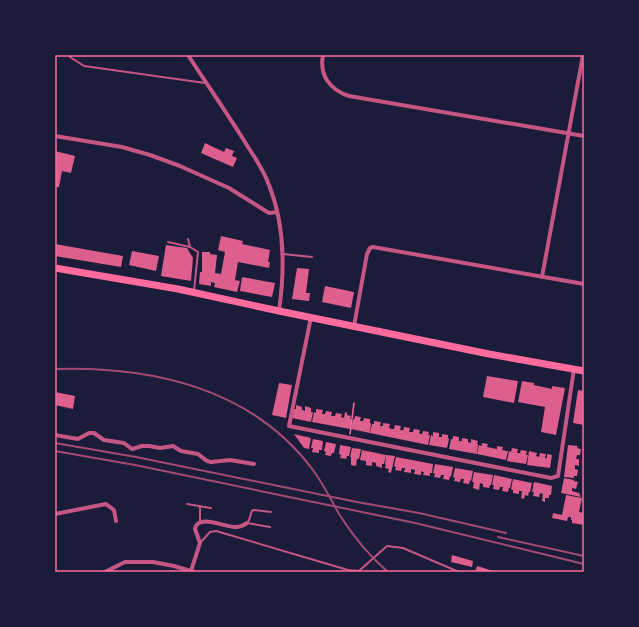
<svg xmlns="http://www.w3.org/2000/svg" width="639" height="627" viewBox="0 0 639 627" font-family="Inter,sans-serif">
	<style>
		.building { fill: #dd5f8e }
		.lines { fill: none; stroke-linecap: round; stroke-linejoin: round }
		.path { stroke: #ff6b9d; stroke-width: 1.5 }
		.service { stroke: #c65784; stroke-width: 2 }
		.minor { stroke: #c65784; stroke-width: 4 }
		.trunk { stroke: #ff6b9d; stroke-width: 7 }
		.rail { stroke: #a44b75; stroke-width: 2 }
		.neatline { fill: none; stroke: #ff6b9d; stroke-width: 1.5 }
	</style>
	<rect width="100%" height="100%" fill="#1b1b3a"/>
	<g class="building">
		<polygon points="205,143 224,152 226,148 234,151 232,156 237,158 233,167 201,153"/>
		<polygon points="55,151 75,156 71,173 62,171 59,187 55,187"/>
		<polygon points="221,236 243,241 242,244 270,250 268,262 270,262 269,268 238,262 235,280 240,281 237,292 214,287 215,283 211,282 211,286 199,284 200,272 202,272 202,252 210,252 210,254 217,255 215,273 221,274 225,252 218,250"/>
		<polygon points="55,244 123,256 121,267 55,256"/>
		<polygon points="166,245 187,248 193,258 191,281 161,276"/>
		<polygon points="132,251 159,256 156,271 129,265"/>
		<polygon points="297,268 309,269 306,293 310,293 309,301 292,299"/>
		<polygon points="242,277 275,283 272,297 240,291"/>
		<polygon points="325,286 354,292 351,308 322,302"/>
		<polygon points="487,376 518,381 514,403 483,397"/>
		<polygon points="522,381 534,383 534,385 552,389 552,386 565,388 556,435 541,432 545,407 518,402"/>
		<polygon points="279,383 292,385 286,418 272,415"/>
		<polygon points="578,390 584,391 584,425 573,423"/>
		<polygon points="55,392 75,396 73,409 55,405"/>
		<polygon points="296,405 302,407 302,410 303,410 305,411 305,406 311,408 311,412 313,412 311,422 292,418 294,409 296,409"/>
		<polygon points="316,409 323,410 322,414 325,414 326,411 332,412 331,416 335,416 336,413 342,414 341,417 344,418 345,412 347,413 347,415 351,416 350,419 352,419 350,429 312,422 314,412 316,413"/>
		<polygon points="355,416 361,417 360,421 363,421 364,418 370,419 370,423 371,423 370,433 351,429 353,419 354,420"/>
		<polygon points="374,421 381,422 380,426 383,426 383,423 390,424 389,428 392,429 394,429 395,425 401,426 400,430 402,430 403,431 404,427 410,428 409,432 413,432 414,429 420,430 419,433 421,434 422,434 423,431 429,432 428,435 430,435 428,445 370,433 372,424 374,424"/>
		<polygon points="433,432 439,433 439,437 442,437 442,434 448,435 448,438 449,439 447,448 429,445 431,435 433,436"/>
		<polygon points="294,434 311,438 309,449 304,448"/>
		<polygon points="453,436 459,437 459,441 462,441 462,438 468,439 468,442 471,443 471,439 478,441 477,444 478,444 477,454 449,449 451,439 453,439"/>
		<polygon points="313,439 323,441 322,450 319,450 319,453 312,452 313,448 311,448"/>
		<polygon points="326,442 336,444 334,453 332,453 331,456 325,455 326,452 324,451"/>
		<polygon points="482,443 488,444 487,447 497,449 497,446 503,447 502,450 508,451 506,460 477,454 479,445 482,446"/>
		<polygon points="340,445 351,447 349,456 347,456 346,459 340,458 341,455 339,454"/>
		<polygon points="568,445 578,446 577,448 581,449 580,455 577,455 576,459 579,459 579,466 575,465 575,469 578,470 577,476 574,476 574,478 564,477"/>
		<polygon points="352,448 361,449 359,459 357,459 356,466 351,465 351,457 350,457"/>
		<polygon points="512,448 518,449 517,453 520,453 521,450 527,451 526,455 528,455 526,464 507,461 509,451 511,452"/>
		<polygon points="362,450 386,455 384,464 382,464 382,468 376,466 376,463 372,462 372,466 366,465 366,461 360,460"/>
		<polygon points="529,451 537,453 536,456 539,457 540,453 546,454 545,458 547,458 547,454 552,455 550,468 527,465"/>
		<polygon points="386,455 395,456 391,473 388,472 389,469 385,468 386,465 385,464"/>
		<polygon points="396,457 433,464 432,473 430,473 430,476 423,475 424,472 423,472 421,471 421,475 414,474 415,470 411,469 411,473 404,472 405,468 402,468 401,471 395,470 396,467 394,466"/>
		<polygon points="435,464 453,467 451,477 450,476 449,480 443,479 444,475 441,475 440,478 434,477 435,474 433,473"/>
		<polygon points="455,468 473,471 471,481 470,480 469,484 463,483 464,479 461,479 460,482 454,481 455,478 453,477"/>
		<polygon points="474,472 493,475 491,485 490,485 489,488 483,487 483,484 480,483 479,490 473,488 474,482 472,482"/>
		<polygon points="494,475 512,479 510,488 509,488 508,492 502,491 503,487 500,487 499,490 493,489 494,485 492,485"/>
		<polygon points="564,478 574,480 574,481 578,482 576,489 572,488 572,491 579,493 581,497 561,493"/>
		<polygon points="513,479 532,483 530,492 529,492 528,496 525,495 524,499 521,498 522,491 519,491 519,494 513,493 513,490 511,489"/>
		<polygon points="534,482 552,486 551,495 549,495 549,498 545,498 545,502 542,501 543,494 540,493 539,497 533,496 534,492 532,492"/>
		<polygon points="566,495 582,498 579,512 584,513 584,525 572,523 572,520 571,520 571,517 568,517 567,521 552,518 553,513 562,515"/>
		<polygon points="452,555 473,561 472,567 451,562"/>
		<polygon points="477,566 497,572 475,572"/>
	</g>
	<g class="lines">
		<polyline class="path" points="350,434 354,403"/>
		<g class="service">
			<polyline points="70,55 70,57 84,66 205,83"/>
			<polyline points="188,239 190,247 198,252 194,291"/>
			<polyline points="168,242 190,247"/>
			<polyline points="283,254 312,257"/>
			<polyline points="187,504 211,508"/>
			<polyline points="200,507 200,522"/>
			<path d="M270,527L247,523C251,519 250,512 253,510L271,512"/>
			<polyline points="200,543 210,532 216,531 348,570 359,571 387,546 403,548 459,572"/>
		</g>
		<g class="minor">
			<path d="M188,55C208,86 229,116 248,147C256,159 264,171 269,185C285,225 285,269 279,311"/>
			<path d="M323,55C319,75 330,90 349,96L584,136"/>
			<polyline points="55,136 122,147 150,155 180,166 229,188 269,213 277,212"/>
			<polyline points="542,277 583,55"/>
			<polyline points="311,317 289,426 551,478 558,476 574,369"/>
			<polyline points="354,326 367,254 370,248 373,247 584,284"/>
			<polyline points="55,435 78,439 89,433 94,433 104,440 124,443 132,449 142,446 149,446 160,448 173,446 181,451 198,454 207,461 211,462 230,460 254,464"/>
			<polyline points="55,514 106,504 114,510 116,521"/>
			<path d="M191,571L200,543L195,529C198,513 226,528 236,527C240,527 244,525 247,523"/>
			<polyline points="105,572 125,562 153,562 174,566 194,572"/>
		</g>
		<polyline class="trunk" points="55,268 178,289 279,311 489,354 584,371"/>
		<g class="rail">
			<path d="M55,369C152,366 252,388 313,470C323,484 331,499 339,514C353,536 368,555 388,572"/>
			<polyline points="55,443 136,457 357,502 419,513 506,533"/>
			<polyline points="55,451 135,465 415,523 584,564"/>
			<polyline points="498,537 584,556"/>
		</g>
	</g>
	<rect width="639" height="627" fill="none" stroke="#1b1b3a" stroke-width="112"/>
	<rect x="56" y="56" width="527" height="515" class="neatline"/>
</svg>
